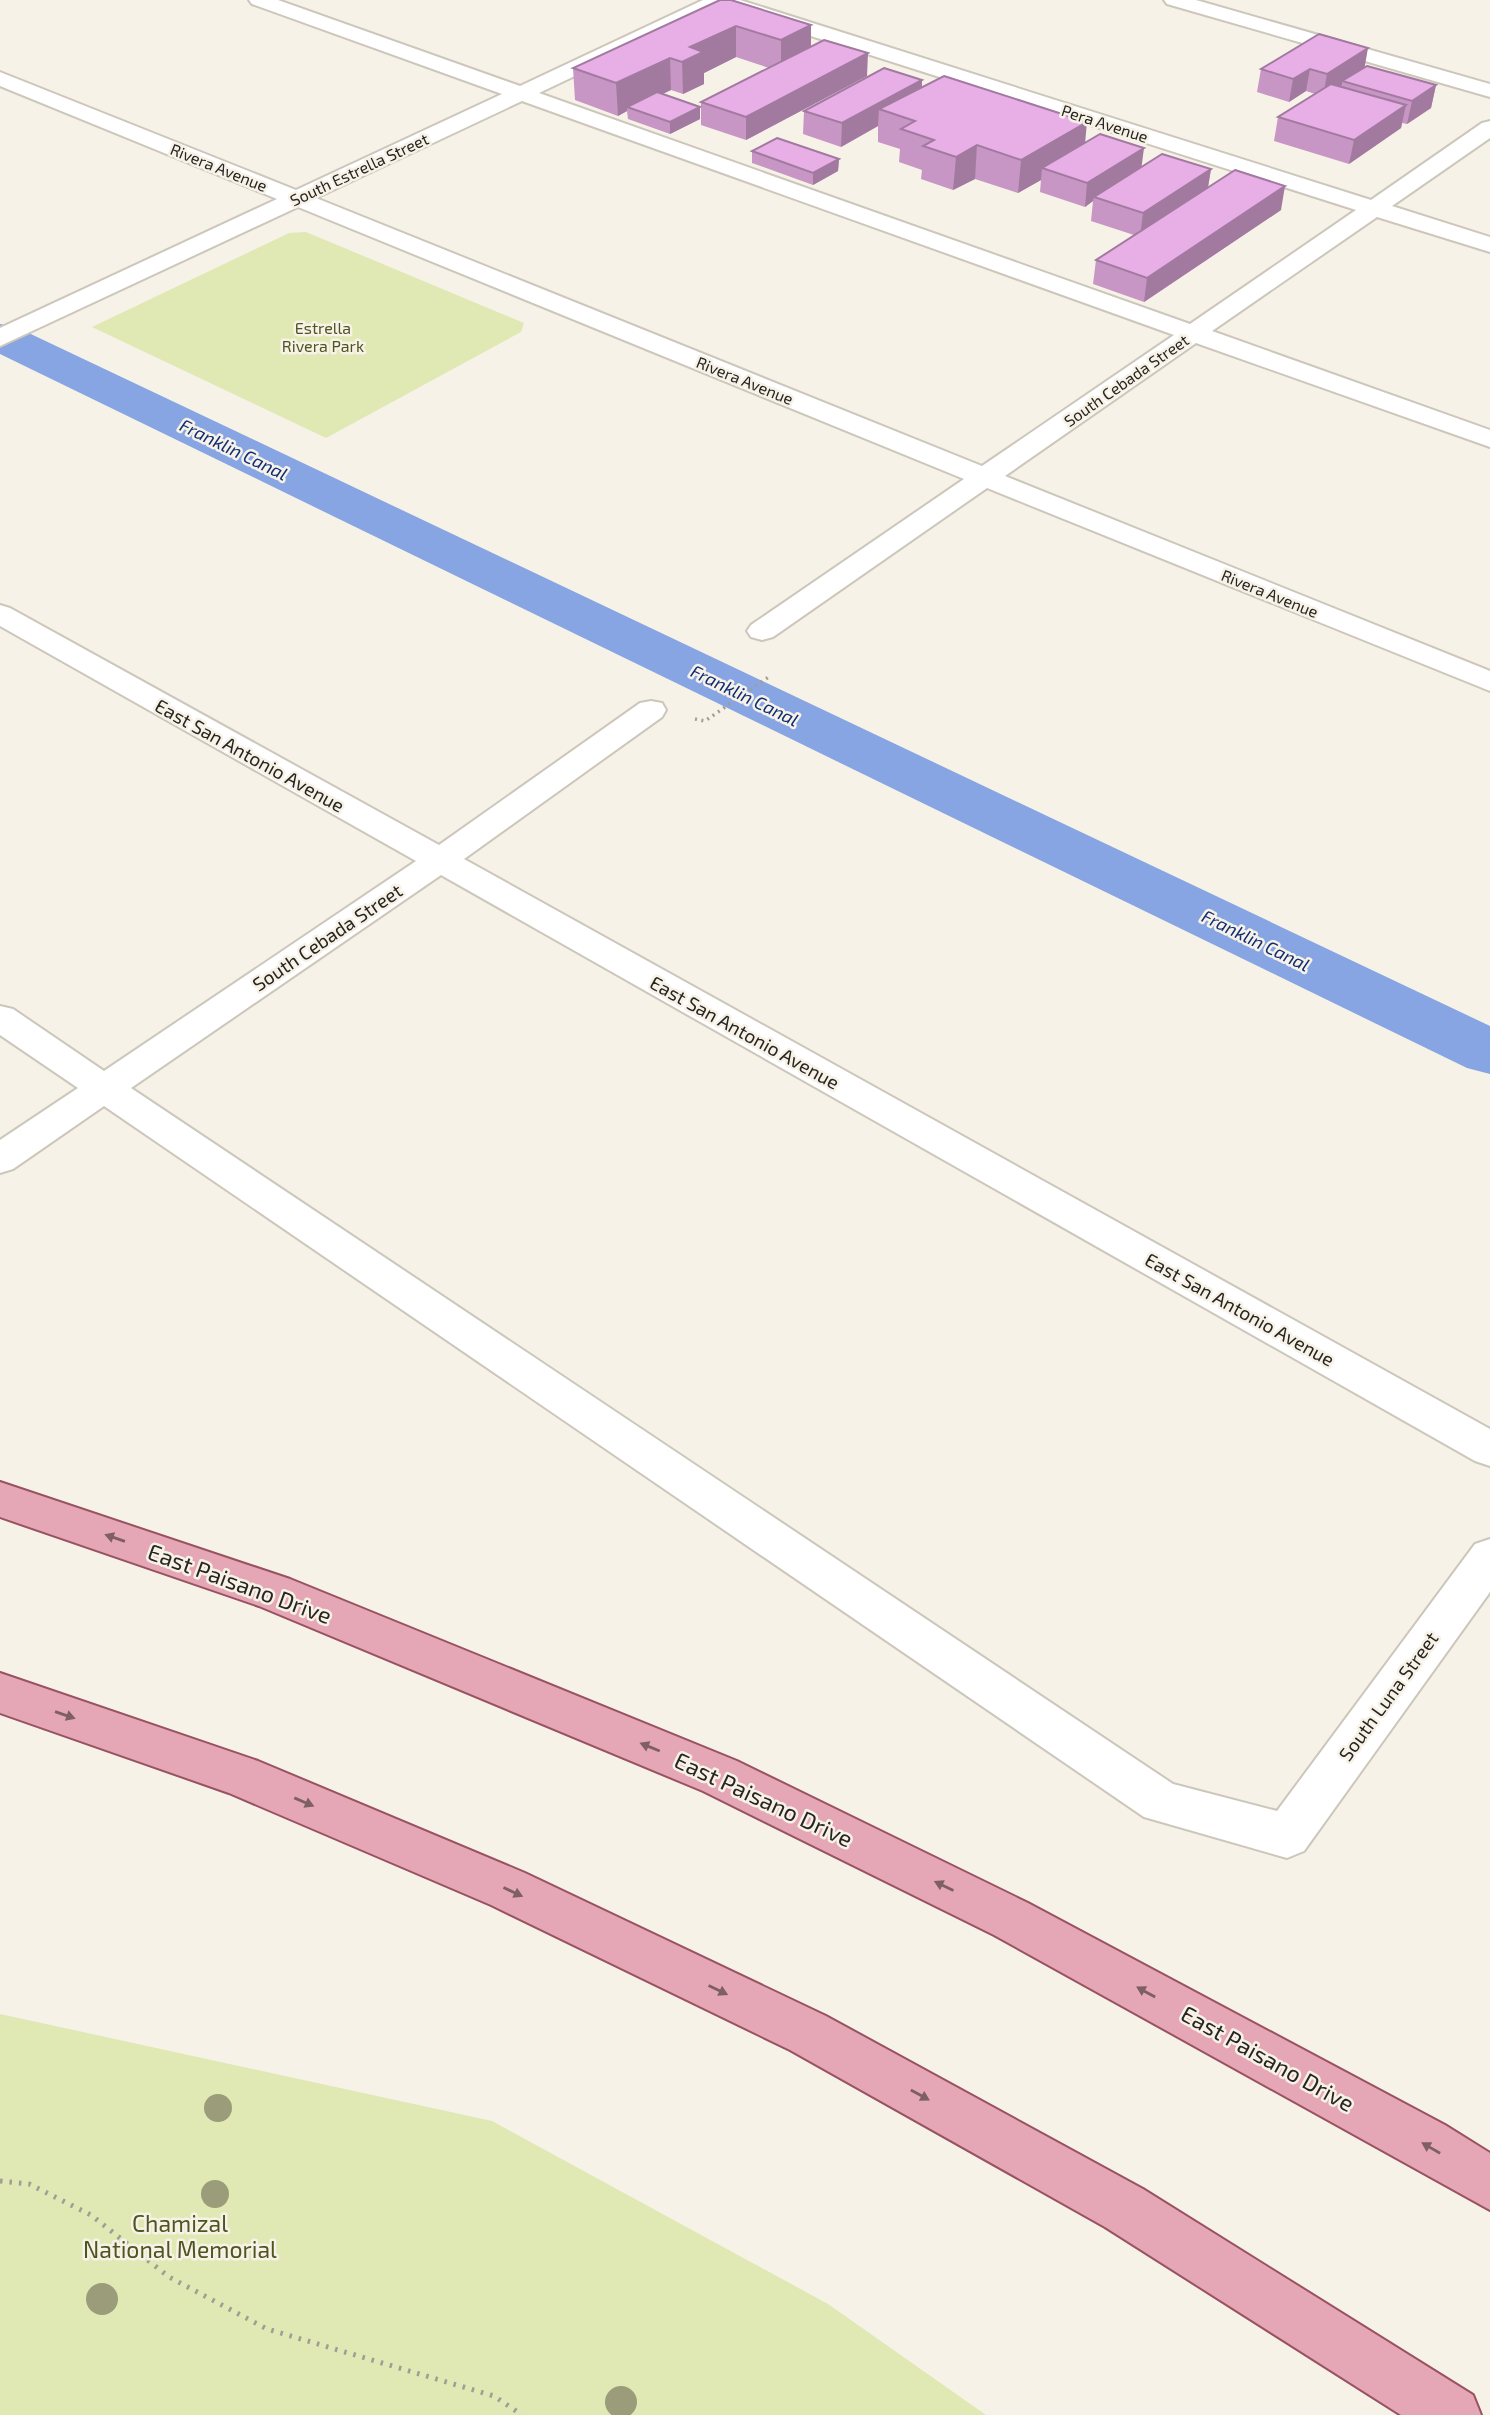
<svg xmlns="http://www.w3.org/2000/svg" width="1490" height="2415" viewBox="0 0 1490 2415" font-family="'Exo 2',sans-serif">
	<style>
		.green { fill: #e0e8b3 }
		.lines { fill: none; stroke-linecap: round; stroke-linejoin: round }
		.canal { fill: #86a5e2; fill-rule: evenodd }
		.minor-casing { stroke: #ccc6bb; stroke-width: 4 }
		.major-casing { stroke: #985262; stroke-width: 4 }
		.path-far1 { stroke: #a19d95; stroke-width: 3.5; stroke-dasharray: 2 4.5; stroke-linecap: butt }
		.path { stroke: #a19d95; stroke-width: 5; stroke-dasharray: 2.5 7; stroke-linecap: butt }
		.minor { fill: #fff; fill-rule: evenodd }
		.major { fill: #e5a6b6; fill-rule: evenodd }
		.tree { fill: #9b9c79 }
		.wall { fill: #c796c5 }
		.shaded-wall { fill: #a27aa0 }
		.building { fill: #e7afe5; stroke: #a27aa0; stroke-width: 2 }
		.oneway { fill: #7d5f64 }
		.labels { text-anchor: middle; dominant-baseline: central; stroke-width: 5; stroke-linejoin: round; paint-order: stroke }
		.far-street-label { font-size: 16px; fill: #282521; stroke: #f7f2e7 }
		.far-park-label { font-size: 16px; fill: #4f551f; stroke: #f7f2e7 }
		.far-water-label { font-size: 18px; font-style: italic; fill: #102d74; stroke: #f7f2e7 }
		.street-label { font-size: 19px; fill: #282521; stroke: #f7f2e7 }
		.near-street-label { font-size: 23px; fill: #282521; stroke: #f7f2e7 }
		.near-park-label { font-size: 23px; fill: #4f551f; stroke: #f7f2e7 }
	</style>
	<rect width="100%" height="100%" fill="#f7f2e7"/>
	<g class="green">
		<polygon points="306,232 524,323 521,332 326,438 92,327 289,233"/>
		<polygon points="0,2014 492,2121 828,2304 986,2415 0,2415"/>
	</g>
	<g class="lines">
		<polygon class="canal" points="0,324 16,327 1490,1026 1490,1074 1467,1068 0,354"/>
		<defs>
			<g id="minor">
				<path d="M249,0H278L520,86L703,0H740L1371,200L1482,123L1490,121V138L1392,206L1490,237V252L1377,217L1212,331L1490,430V447L1196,343L1005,476L1490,671V691L987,488L773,637L762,640L751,637L747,631L751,625L964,479L298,207L0,346V328L277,199L0,86V72L296,190L502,94L252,4ZM720,7L1356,210L1190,324L539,93ZM522,101L1174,335L982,466L316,198Z"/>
				<polygon points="1164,0 1196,0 1490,84 1490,97 1167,4"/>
				<polygon points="0,605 10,608 439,845 640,703 651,701 662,703 666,710 662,717 464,859 1490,1429 1490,1466 1475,1461 441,875 131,1088 1173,1784 1277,1811 1475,1544 1490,1539 1490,1592 1304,1851 1287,1858 1144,1817 104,1106 13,1169 0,1173 0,1140 78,1088 0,1035 0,1006 13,1009 104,1071 416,861 0,626"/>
			</g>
			<g id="major">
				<polygon points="0,1482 290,1579 737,1761 1028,1903 1445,2125 1490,2153 1490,2210 994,1935 703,1791 259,1606 0,1517"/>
				<polygon points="0,1673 258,1761 525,1873 826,2016 1143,2189 1473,2395 1481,2415 1401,2415 1105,2227 790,2050 491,1905 229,1793 0,1713"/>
			</g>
		</defs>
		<use href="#minor" class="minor-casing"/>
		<use href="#major" class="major-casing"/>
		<polyline class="path-far1" points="695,719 705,721 770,676"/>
		<polyline class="path" points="0,2181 29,2184 91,2215 169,2277 267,2329 494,2396 522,2415"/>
		<use href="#minor" class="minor"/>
		<use href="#major" class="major"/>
	</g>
	<g class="tree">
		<circle cx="218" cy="2108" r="14"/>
		<circle cx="215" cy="2194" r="14"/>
		<circle cx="102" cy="2299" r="16"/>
		<circle cx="621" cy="2402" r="16"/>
	</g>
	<g class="wall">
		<polygon points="720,0 811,25 811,47 867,76 746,140 701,125 701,102 769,68 736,57 704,73 704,84 683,94 671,90 662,94 700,119 670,134 628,119 627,111 618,116 575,100 573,68"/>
		<polygon points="1365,67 1436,85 1431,108 1407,124 1402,123 1401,128 1349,164 1274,141 1278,117 1315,94 1306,91 1289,102 1257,92 1261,69"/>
		<polygon points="922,80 922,87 1085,142 1142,167 1211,169 1208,187 1281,210 1144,302 1093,284 1096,260 1134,235 1091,221 1093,201 1085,207 1040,192 1041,180 1018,193 975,179 953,190 921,179 922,170 899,162 900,149 878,142 878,126 841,147 803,134 804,111"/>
		<polygon points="752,151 839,159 838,171 813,185 752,163"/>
	</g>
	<g class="shaded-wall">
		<polygon points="811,25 811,57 781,72 781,40"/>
		<polygon points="736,26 736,57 704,73 704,84 683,94 682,62 690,47"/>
		<polygon points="1368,48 1364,71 1342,81 1342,85 1323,96 1327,74"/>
		<polygon points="868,53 867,76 746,140 746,117"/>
		<polygon points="670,58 671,90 631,109 627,107 627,111 618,116 616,83"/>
		<polygon points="1310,69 1306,91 1289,102 1293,79"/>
		<polygon points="922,80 921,103 879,109 878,126 841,147 842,123"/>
		<polygon points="1436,85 1431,108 1407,124 1412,101"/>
		<polygon points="1406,105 1401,128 1349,164 1354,140"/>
		<polygon points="700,107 700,119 670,134 670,122"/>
		<polygon points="1087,122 1084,155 1042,168 1041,180 1018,193 1021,160"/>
		<polygon points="977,145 975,179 953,190 956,157"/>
		<polygon points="1144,148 1141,171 1094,197 1093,201 1085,207 1087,183"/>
		<polygon points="839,159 838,171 813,185 813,173"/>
		<polygon points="1211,169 1207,193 1140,237 1143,213"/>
		<polygon points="1285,186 1281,210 1144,302 1147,278"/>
	</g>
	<g class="building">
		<polygon points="720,0 731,0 811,25 781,40 736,26 690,47 703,52 682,62 670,58 616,83 573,68"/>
		<polygon points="1319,34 1368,48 1327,74 1310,69 1293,79 1261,69"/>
		<polygon points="824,40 868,53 746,117 701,102"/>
		<polygon points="1367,66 1436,85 1412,101 1342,81"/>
		<polygon points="884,68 922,80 842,123 804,111"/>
		<polygon points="944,76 1087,122 1021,160 977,145 956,157 923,146 934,140 901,129 915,121 879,109"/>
		<polygon points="1331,84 1406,105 1354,140 1278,117"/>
		<polygon points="657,92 700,107 670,122 627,107"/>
		<polygon points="1100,134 1144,148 1087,183 1042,168"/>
		<polygon points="777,138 839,159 813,173 752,151"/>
		<polygon points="1162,154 1211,169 1143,213 1094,197"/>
		<polygon points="1235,170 1285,186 1147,278 1096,260"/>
	</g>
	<defs><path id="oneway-solid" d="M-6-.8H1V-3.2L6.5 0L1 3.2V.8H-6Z" transform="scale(1.75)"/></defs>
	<g class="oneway">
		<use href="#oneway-solid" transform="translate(115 1538) rotate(-161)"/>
		<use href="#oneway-solid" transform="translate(65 1715) rotate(19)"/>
		<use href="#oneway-solid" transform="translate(650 1747) rotate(-158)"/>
		<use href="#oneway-solid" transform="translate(304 1802) rotate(23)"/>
		<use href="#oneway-solid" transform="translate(944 1886) rotate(-154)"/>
		<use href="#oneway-solid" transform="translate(513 1892) rotate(25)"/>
		<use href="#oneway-solid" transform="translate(718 1990) rotate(26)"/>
		<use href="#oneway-solid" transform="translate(1146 1992) rotate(-151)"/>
		<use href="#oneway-solid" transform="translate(920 2095) rotate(29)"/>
		<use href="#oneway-solid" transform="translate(1431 2148) rotate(-150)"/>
	</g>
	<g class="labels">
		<g class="far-street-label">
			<text transform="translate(1105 123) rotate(18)">Pera Avenue</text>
			<text transform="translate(219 167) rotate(22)">Rivera Avenue</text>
			<text transform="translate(359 169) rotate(-25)">South Estrella Street</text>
			<text transform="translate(745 380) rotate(22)">Rivera Avenue</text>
			<text transform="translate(1126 380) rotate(-35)">South Cebada Street</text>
			<text transform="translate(1270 593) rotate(22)">Rivera Avenue</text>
		</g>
		<g class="far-park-label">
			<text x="323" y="327">Estrella<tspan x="323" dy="18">Rivera Park</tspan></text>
		</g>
		<g class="far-water-label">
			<text transform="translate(234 449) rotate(26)">Franklin Canal</text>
			<text transform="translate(745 695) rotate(26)">Franklin Canal</text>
			<text transform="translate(1256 940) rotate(26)">Franklin Canal</text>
		</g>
		<g class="street-label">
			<text transform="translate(250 755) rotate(29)">East San Antonio Avenue</text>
			<text transform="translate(327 937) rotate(-34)">South Cebada Street</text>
			<text transform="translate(745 1032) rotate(29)">East San Antonio Avenue</text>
			<text transform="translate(1240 1309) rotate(29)">East San Antonio Avenue</text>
			<text transform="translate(1388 1696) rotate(-54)">South Luna Street</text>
		</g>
		<g class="near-street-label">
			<text transform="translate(240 1583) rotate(20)">East Paisano Drive</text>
			<text transform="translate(764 1799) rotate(25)">East Paisano Drive</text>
			<text transform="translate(1268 2058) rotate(29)">East Paisano Drive</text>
		</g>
		<g class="near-park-label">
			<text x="180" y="2223">Chamizal<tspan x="180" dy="26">National Memorial</tspan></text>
		</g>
	</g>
</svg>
